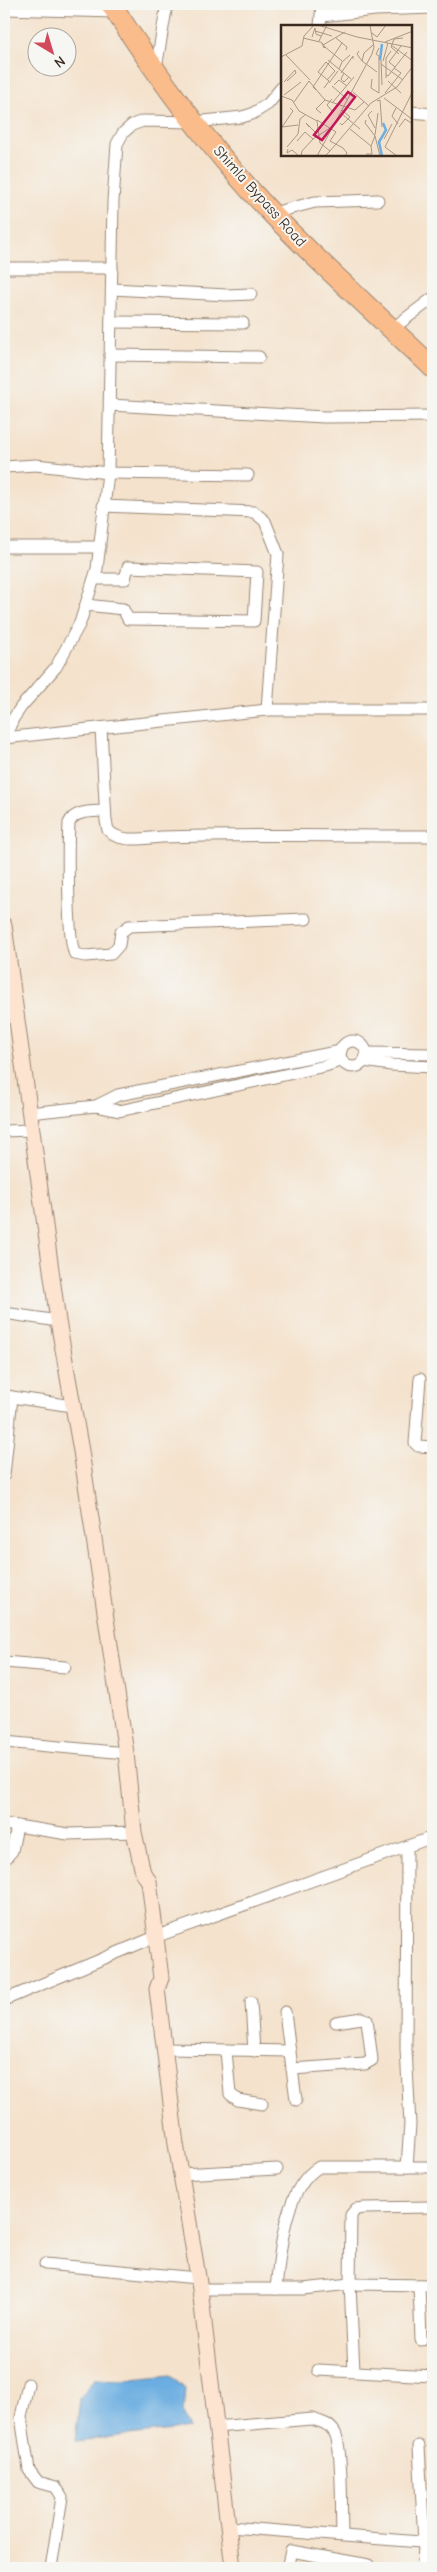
<svg xmlns="http://www.w3.org/2000/svg" width="437" height="2572" viewBox="0 0 437 2572" font-family="'Comic Neue',sans-serif">
	<style>
		.water { fill: #6caee1; stroke: #546c80 }
		.lines { fill: none; stroke-linecap: round; stroke-linejoin: round }
		.street-casing { stroke: #988675; stroke-width: 13 }
		.secondary-casing { stroke: #988675; stroke-width: 17 }
		.highway-casing { stroke: #988675; stroke-width: 22 }
		.street { stroke: #fff; stroke-width: 11 }
		.secondary { stroke: #fde4d1; stroke-width: 15 }
		.highway { stroke: #fabc8b; stroke-width: 20 }
		.labels { text-anchor: middle; dominant-baseline: central; stroke-width: 4; stroke-linejoin: round; paint-order: stroke }
		.street-label { font-size: 15px; fill: #3b2a1e; stroke: #f6f6f2 }
		.inset-river { fill: none; stroke: #6caee1; stroke-width: 2.5 }
		.inset-road { fill: none; stroke: #aa9886; stroke-width: 1 }
		.view { fill: #c2185b; fill-opacity: 0.15; stroke: #c2185b; stroke-width: 2.5 }
		.inset-edge { fill: none; stroke: #3b2a1e; stroke-width: 2.5 }
	</style>
	<rect width="100%" height="100%" fill="#f6f6f2"/>
	<filter id="ink" filterUnits="userSpaceOnUse"><feTurbulence type="fractalNoise" baseFrequency=".02" numOctaves="2"/><feDisplacementMap in="SourceGraphic" scale="10" xChannelSelector="R" yChannelSelector="G"/><feConvolveMatrix kernelMatrix="1 2 1 2 8 2 1 2 1" color-interpolation-filters="sRGB"/></filter>
	<filter id="wash" filterUnits="userSpaceOnUse"><feTurbulence type="fractalNoise" baseFrequency=".0096" numOctaves="4" result="noise"/><feDisplacementMap in="SourceGraphic" scale="20" xChannelSelector="R" yChannelSelector="G"/><feGaussianBlur stdDeviation="1.12" result="paint"/><feColorMatrix in="noise" values="0 0 0 0 0 0 0 0 0 0 0 0 0 0 0 0 0 1.4 0 .05"/><feComposite in="paint" operator="in"/></filter>
	<g filter="url(#wash)">
		<rect width="100%" height="100%" fill="#f4e2cc"/>
		<polygon class="water" points="171,2375 185,2388 183,2413 190,2428 75,2441 80,2399 94,2379 122,2380"/>
	</g>
	<g filter="url(#ink)">
		<g class="lines">
			<defs>
				<g id="street">
					<polyline points="4,9 116,12"/>
					<polyline points="322,16 375,10 433,8"/>
					<polyline points="320,26 322,4"/>
					<polyline points="156,68 167,4"/>
					<polyline points="411,112 433,114"/>
					<polyline points="273,213 315,202 378,200"/>
					<polyline points="4,268 112,268"/>
					<polyline points="112,289 227,295 251,294"/>
					<polyline points="111,322 243,323"/>
					<polyline points="392,329 433,298"/>
					<polyline points="110,355 259,357"/>
					<polyline points="110,405 324,417 433,416"/>
					<polyline points="4,467 36,465 108,473 248,475"/>
					<polyline points="103,506 254,512 265,521 278,554 267,710"/>
					<polyline points="4,547 100,547"/>
					<polyline points="86,605 123,609 128,619 254,621 257,572 128,567 125,579 94,579"/>
					<path d="M101,728L106,821L108,830C119,844 147,838 162,837C253,834 343,836 433,836"/>
					<polyline points="5,737 13,719 21,707 56,667 80,623 97,569 108,473 113,201 117,144 123,133 132,125 143,121 195,122 242,117 252,114 268,104 282,87"/>
					<polyline points="4,738 267,710 433,710"/>
					<path d="M105,811C92,812 75,810 69,823C68,843 67,941 75,954L85,956L111,954L119,945L121,932L129,926L306,919"/>
					<circle cx="353" cy="1054" r="13"/>
					<polyline points="366,1053 433,1054"/>
					<polyline points="364,1061 391,1065 433,1067"/>
					<polyline points="96,1106 118,1095 341,1051"/>
					<polyline points="29,1113 96,1106 119,1111 325,1066 342,1060"/>
					<polyline points="4,1131 31,1130"/>
					<polyline points="4,1313 58,1321"/>
					<polyline points="420,1379 415,1443 418,1446 433,1447"/>
					<polyline points="4,1395 12,1397 4,1475"/>
					<polyline points="12,1397 72,1406"/>
					<polyline points="4,1662 65,1667"/>
					<polyline points="4,1742 126,1753"/>
					<polyline points="4,1824 68,1834 134,1832"/>
					<polyline points="407,1847 406,2049 410,2124 407,2167"/>
					<polyline points="4,1860 12,1851 17,1826"/>
					<polyline points="4,2000 155,1937 433,1837"/>
					<polyline points="251,2002 254,2051"/>
					<polyline points="285,2012 296,2100"/>
					<polyline points="165,2049 290,2051"/>
					<polyline points="226,2051 230,2094 238,2100 262,2104"/>
					<polyline points="292,2069 365,2064 372,2060 367,2020 362,2018 336,2022"/>
					<polyline points="181,2174 277,2169"/>
					<polyline points="45,2264 197,2278"/>
					<polyline points="419,2285 421,2340"/>
					<polyline points="200,2289 303,2289 350,2284 433,2285"/>
					<path d="M276,2289C280,2252 284,2188 319,2167H433"/>
					<polyline points="318,2370 433,2376"/>
					<polyline points="354,2371 350,2284 351,2215 356,2209 365,2208 433,2207"/>
					<polyline points="28,2384 21,2417 29,2470 38,2482 56,2487 62,2497 51,2568"/>
					<path d="M215,2427L312,2419C322,2422 330,2424 335,2433C343,2448 341,2515 342,2535"/>
					<polyline points="419,2446 424,2543 423,2568"/>
					<polyline points="229,2527 433,2543"/>
					<polyline points="287,2568 291,2551 369,2565 369,2568"/>
				</g>
				<polyline id="secondary" points="4,925 58,1321 81,1451 126,1753 134,1832 143,1873 149,1881 161,1978 157,1989 176,2144 200,2289 233,2568"/>
				<path id="highway" d="M111,4C162,84 225,168 293,235C339,281 387,324 433,368"/>
			</defs>
			<use href="#street" class="street-casing"/>
			<use href="#secondary" class="secondary-casing"/>
			<use href="#highway" class="highway-casing"/>
			<use href="#street" class="street"/>
			<use href="#secondary" class="secondary"/>
			<use href="#highway" class="highway"/>
		</g>
	</g>
	<g class="labels">
		<g class="street-label">
			<text transform="translate(260 196) rotate(48)">Shimla Bypass Road</text>
		</g>
	</g>
	<g transform="translate(281 25)">
		<rect width="131" height="131" fill="#f4e2cc"/>
		<path class="inset-river" d="M99,35L101,19M101,131L98,117L105,105L102,98"/>
		<path class="inset-road" d="M37,0L76,12L132,23M34,6L51,11M91,8L96,12L105,0M31,12L34,3L35,9L40,11M22,13L39,17H40L44,22L43,23L41,18M55,13L66,22L65,25M38,16L46,0M104,17L132,6M42,20L64,7M110,20L132,36M44,22L61,36M98,23L95,29L98,31V68M78,26L76,29L81,36L96,47M118,29L110,22L113,14L122,13M5,30L29,55M0,32L21,21L23,11L33,0M47,35L70,54M100,35L101,60M81,36L83,28L92,20L89,23M102,36L107,18M100,39L122,55M114,42L108,37L120,21M58,44L61,37L69,30M60,48L72,31V34M63,48L60,54L63,57L68,52M105,50L107,51L126,27M105,53V33L110,26M91,54L90,63L98,68M107,56L120,68M3,57L14,45L15,48L6,56M48,58L57,46M53,60L58,55L66,61M51,61L67,75M43,63L48,56L37,47L45,37L54,46L46,55M35,65L32,62L61,18M72,67L88,81M104,68L120,48L113,43M3,70L20,57M0,71L11,75L18,86L36,96L39,118M103,73L132,95M51,74L46,80L52,87M96,76L99,75L101,102M13,77L28,56L44,75L74,85L83,77M52,77L73,52M115,83L111,91L117,99M91,86L87,90L94,103M40,88L35,84L44,75M61,89L79,104M36,95L55,107L49,116L62,123L66,128L64,131M85,95L84,98L94,111L90,121M59,98L61,100L69,92L61,85M1,102L12,86L9,83M1,102L17,100M28,102L25,98L36,109M118,102L124,94L132,99M69,104L90,121L91,129H85M94,110L97,88M94,111L99,131M103,114L111,99M16,116L24,107L32,114M39,118L49,126L44,131M6,122L17,109L19,94L24,90M7,124L6,128L11,125L18,131M49,126L90,78L116,62L132,41M20,131L21,126L32,114L49,103M36,131L91,29L93,22L89,1M116,131L104,122L132,66"/>
		<path class="view" d="M67,67L74,72L41,115L33,110Z"/>
		<rect width="131" height="131" class="inset-edge"/>
	</g>
	<rect width="437" height="2572" fill="none" stroke="#f6f6f2" stroke-width="20"/>
	<g transform="translate(52 52) rotate(142)"><circle r="24" fill="#f6f6f2" stroke="#aba49d"/>
	<path d="M0-4L9 19L0 12L-9 19Z" fill="#d1495b"/>
	<text y="-8" font-size="14" font-weight="bold" text-anchor="middle" fill="#3b2a1e">N</text>
	</g>
</svg>
